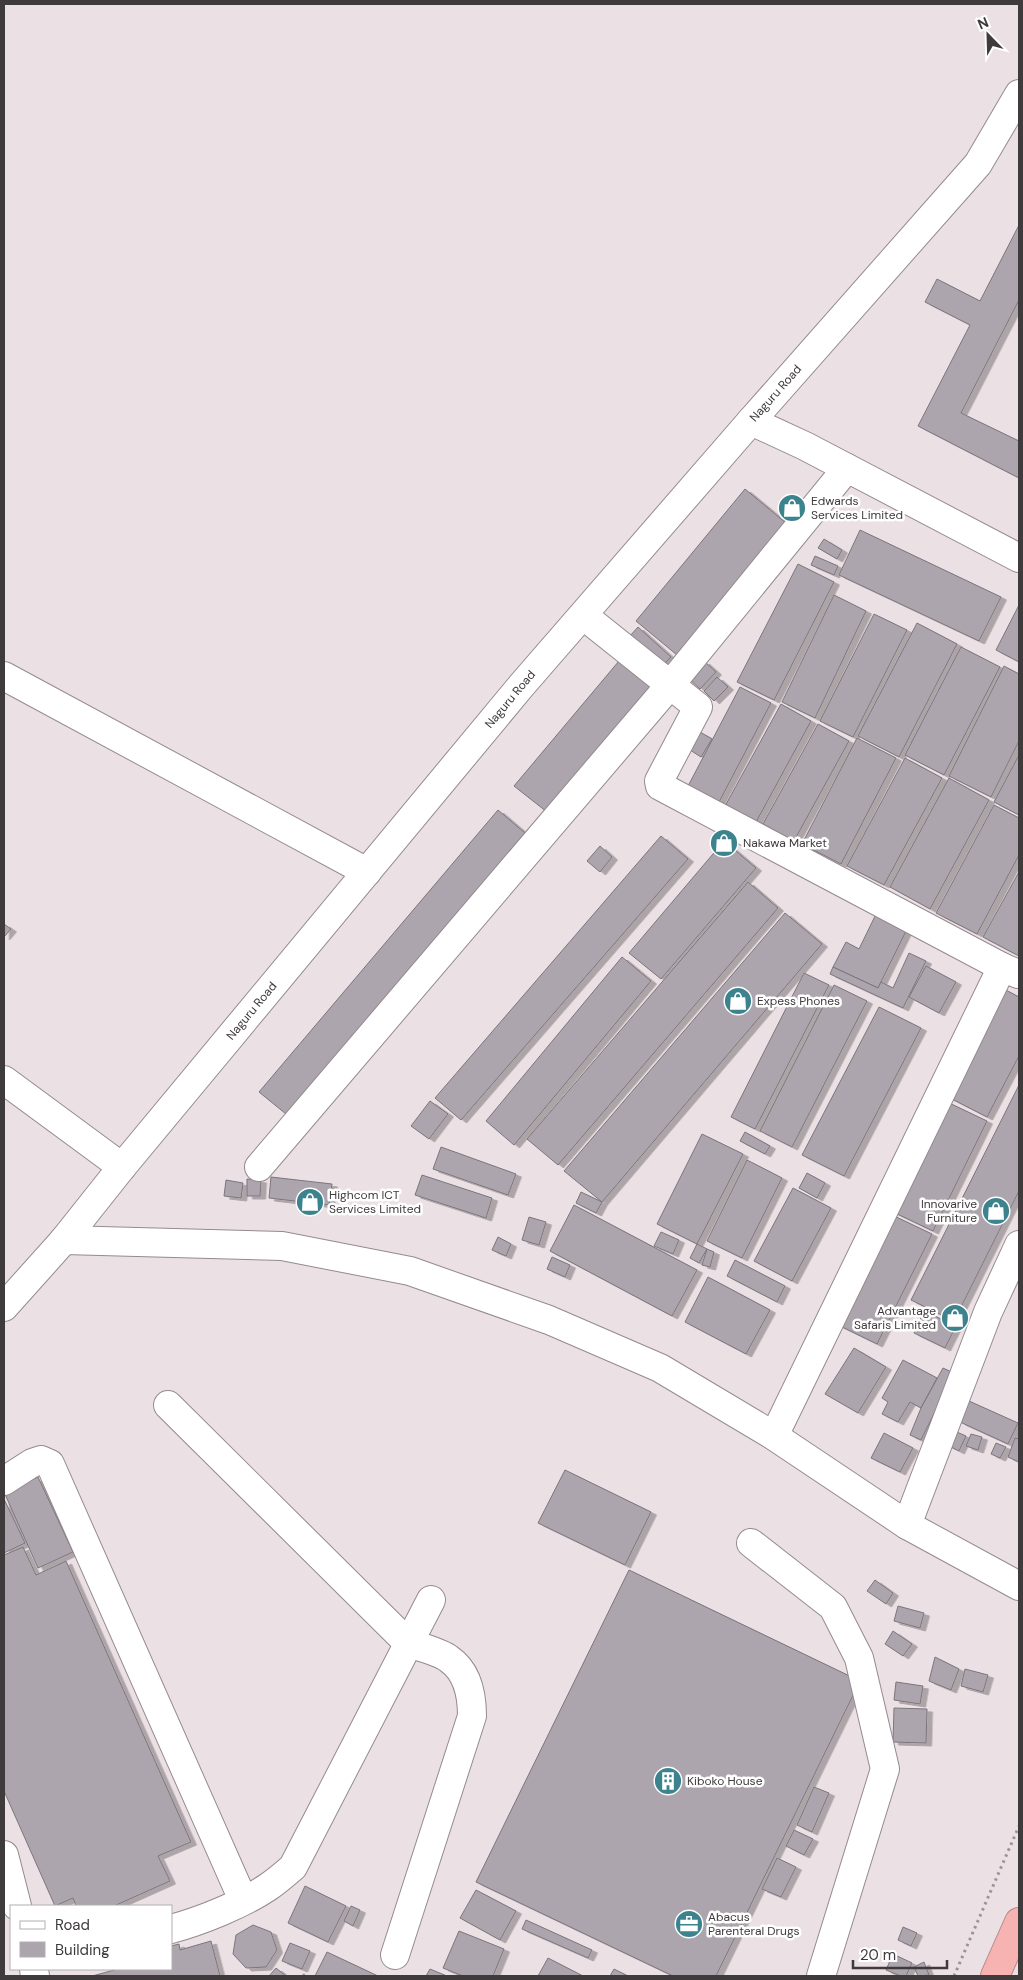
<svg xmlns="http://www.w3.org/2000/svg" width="1023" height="1980" viewBox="0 0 1023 1980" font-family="'DM Sans',sans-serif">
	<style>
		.building { fill: #aca5ad; stroke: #7c757c; filter: url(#shadow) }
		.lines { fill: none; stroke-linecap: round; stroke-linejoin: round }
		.minor-casing { stroke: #958a8e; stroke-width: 30 }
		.highway-casing { stroke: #b68988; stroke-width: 30 }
		.path { stroke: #9b9396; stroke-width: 3; stroke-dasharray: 2.5 4; stroke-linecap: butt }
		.minor { stroke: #fff; stroke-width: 28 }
		.highway { stroke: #f6b3b1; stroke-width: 28 }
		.labels { text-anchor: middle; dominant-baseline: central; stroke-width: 5; stroke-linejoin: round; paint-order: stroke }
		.street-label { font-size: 12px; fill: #3f3a3c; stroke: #fff }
		.poi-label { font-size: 12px; fill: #3f3a3c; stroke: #fff; text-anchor: start }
	</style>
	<defs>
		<filter id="shadow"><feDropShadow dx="5.5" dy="3" stdDeviation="0" flood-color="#0004"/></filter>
	</defs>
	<rect width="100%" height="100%" fill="#ebe0e4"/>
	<g class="building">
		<polygon points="1019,225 1019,300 961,413 1019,441 1019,478 918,426 970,325 925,302 937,279 980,301"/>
		<polygon points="745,489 786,523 677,655 636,621"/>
		<polygon points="860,530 1001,597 979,641 839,575"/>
		<polygon points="824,539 842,550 837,559 818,548"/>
		<polygon points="815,556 838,566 834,575 811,565"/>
		<polygon points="798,564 834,582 774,700 737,682"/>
		<polygon points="834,595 866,611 815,718 782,702"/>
		<polygon points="1019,605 1019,662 996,650"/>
		<polygon points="874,614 907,630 853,737 820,721"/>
		<polygon points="917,623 957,644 899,757 858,736"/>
		<polygon points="638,627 671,657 661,667 629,637"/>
		<polygon points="961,647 1000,667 944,775 905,755"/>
		<polygon points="619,661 651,686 547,812 514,786"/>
		<polygon points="704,661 716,672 700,689 688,678"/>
		<polygon points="1004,666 1019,674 1019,741 991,797 949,776"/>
		<polygon points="717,677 728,687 714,701 704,691"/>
		<polygon points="740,687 771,703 718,804 687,788"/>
		<polygon points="781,704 811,721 755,824 724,808"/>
		<polygon points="818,724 849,741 794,841 763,824"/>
		<polygon points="700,732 712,739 701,757 690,750"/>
		<polygon points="857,738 896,758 841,864 802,844"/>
		<polygon points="1019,755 1019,815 994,802"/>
		<polygon points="905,758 942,778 884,885 847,866"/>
		<polygon points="949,778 989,800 930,909 890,887"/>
		<polygon points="994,805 1019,818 1019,855 977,934 936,913"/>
		<polygon points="498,810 525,833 286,1114 259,1092"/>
		<polygon points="661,836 688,859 461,1120 435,1098"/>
		<polygon points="724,841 756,868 661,979 629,953"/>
		<polygon points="600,846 612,857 600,872 587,861"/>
		<polygon points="1019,872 1019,956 983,937"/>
		<polygon points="748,882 778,908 558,1165 527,1139"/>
		<polygon points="878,910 909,925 878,988 833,967 846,942 859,949"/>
		<polygon points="785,913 822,944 602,1202 564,1171"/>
		<polygon points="4,924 11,929 4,937"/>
		<polygon points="909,953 926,961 903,1008 830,974 833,967 878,988 881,982 893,988"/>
		<polygon points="622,957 651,981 514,1145 486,1121"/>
		<polygon points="926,966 956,982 939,1013 909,997"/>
		<polygon points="804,973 829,985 755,1129 731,1117"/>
		<polygon points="834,985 867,1001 792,1147 760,1131"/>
		<polygon points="1004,989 1019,997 1019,1056 987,1117 948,1097"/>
		<polygon points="879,1007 921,1028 844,1176 802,1155"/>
		<polygon points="1019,1085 1019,1191 954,1321 911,1300"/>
		<polygon points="430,1101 448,1114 429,1139 411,1126"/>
		<polygon points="945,1101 987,1121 933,1231 891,1211"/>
		<polygon points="745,1132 770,1146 765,1154 740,1141"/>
		<polygon points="702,1134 743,1154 697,1244 657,1224"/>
		<polygon points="441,1147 516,1174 508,1195 433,1169"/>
		<polygon points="747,1160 782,1178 742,1258 707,1241"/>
		<polygon points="807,1173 825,1183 817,1198 799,1188"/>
		<polygon points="422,1175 492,1198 486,1218 415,1195"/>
		<polygon points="271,1177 332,1184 329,1205 269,1198"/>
		<polygon points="247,1179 261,1180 260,1196 247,1196"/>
		<polygon points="226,1180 243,1183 241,1198 224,1196"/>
		<polygon points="793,1188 831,1208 792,1281 754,1261"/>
		<polygon points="581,1192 602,1202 596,1213 576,1203"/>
		<polygon points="574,1205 697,1270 672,1316 550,1251"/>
		<polygon points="890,1214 932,1234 877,1344 836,1324"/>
		<polygon points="529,1217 546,1222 539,1245 522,1240"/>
		<polygon points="661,1232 679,1240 673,1254 654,1246"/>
		<polygon points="498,1237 511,1244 506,1256 492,1250"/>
		<polygon points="697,1244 707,1249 699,1263 690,1258"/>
		<polygon points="707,1249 714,1252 710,1267 702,1265"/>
		<polygon points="552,1257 570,1265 565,1277 547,1269"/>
		<polygon points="735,1260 785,1286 777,1302 727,1276"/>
		<polygon points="708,1277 770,1310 746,1354 685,1322"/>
		<polygon points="924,1311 956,1326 945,1348 914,1333"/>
		<polygon points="854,1348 886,1367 858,1413 825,1394"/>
		<polygon points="903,1360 937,1378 921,1408 910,1402 898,1422 882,1414 888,1402 882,1398"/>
		<polygon points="943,1368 954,1373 921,1440 910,1435 921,1408"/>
		<polygon points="969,1401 1018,1423 1008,1444 960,1422"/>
		<polygon points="952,1430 966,1436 959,1451 945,1444"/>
		<polygon points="884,1433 913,1448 900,1472 871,1458"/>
		<polygon points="971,1434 982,1437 978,1450 966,1446"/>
		<polygon points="1015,1438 1019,1439 1019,1462 1008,1457"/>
		<polygon points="996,1443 1006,1447 1000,1458 991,1454"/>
		<polygon points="565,1470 651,1512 625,1565 538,1523"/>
		<polygon points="38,1477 73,1552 38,1568 4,1492"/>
		<polygon points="4,1499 25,1543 4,1553"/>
		<polygon points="23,1547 36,1575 66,1561 191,1842 158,1856 170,1881 114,1906 76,1906 73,1898 55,1906 4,1791 4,1555"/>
		<polygon points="629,1570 860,1681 716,1976 673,1976 476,1882"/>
		<polygon points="875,1580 893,1593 886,1604 867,1591"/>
		<polygon points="898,1606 924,1613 920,1628 894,1621"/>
		<polygon points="893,1631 912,1644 903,1656 885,1644"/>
		<polygon points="935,1657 959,1669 951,1690 929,1681"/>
		<polygon points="965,1669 988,1675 983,1692 961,1686"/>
		<polygon points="896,1682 923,1686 920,1704 894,1700"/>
		<polygon points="894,1708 927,1709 926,1743 893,1742"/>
		<polygon points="814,1787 829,1793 812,1832 797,1825"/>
		<polygon points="794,1830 813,1839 804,1855 786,1846"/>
		<polygon points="777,1858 796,1867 781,1897 762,1889"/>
		<polygon points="305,1886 346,1906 328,1942 288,1923"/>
		<polygon points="476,1890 516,1911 500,1940 460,1918"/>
		<polygon points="351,1906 360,1910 353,1926 344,1921"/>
		<polygon points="526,1920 592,1950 588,1958 522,1929"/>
		<polygon points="253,1925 271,1932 277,1950 266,1967 246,1968 233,1954 236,1935"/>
		<polygon points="903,1927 917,1933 911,1946 898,1940"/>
		<polygon points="459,1931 504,1949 493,1976 463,1976 443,1968"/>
		<polygon points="211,1941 220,1976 92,1976 118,1969 171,1969 171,1946 179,1944 180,1950"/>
		<polygon points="290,1943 310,1951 302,1969 282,1961"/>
		<polygon points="327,1952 378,1976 315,1976"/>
		<polygon points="893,1954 912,1963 906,1976 901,1976 886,1970"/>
		<polygon points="548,1958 583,1976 538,1976"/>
		<polygon points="924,1962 929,1975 918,1976 914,1967"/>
		<polygon points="276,1968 286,1976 269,1976"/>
		<polygon points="430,1969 447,1976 426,1976"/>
		<polygon points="614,1969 628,1976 610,1976"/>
	</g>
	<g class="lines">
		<defs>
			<g id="minor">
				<polyline points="751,421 805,446 1019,558"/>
				<polyline points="584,616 698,707 659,781 660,786 1002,967"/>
				<polyline points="4,676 367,872"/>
				<polyline points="4,1080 122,1167"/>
				<polyline points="259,1167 670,685 847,468"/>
				<polyline points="64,1240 282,1246 410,1271 549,1320 660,1368 774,1436 907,1525 1019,1586"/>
				<path id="s1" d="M4,1307L64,1240L122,1167L521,686L751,421L978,164L1019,94"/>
				<path d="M168,1405L408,1643C420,1647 440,1652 449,1659C468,1672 472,1695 472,1716L395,1955"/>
				<polyline points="774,1436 1002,967 1018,974"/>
				<polyline points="4,1481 32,1463 41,1460 50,1464 243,1900"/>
				<polyline points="907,1525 988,1312 1019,1245"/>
				<polyline points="751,1543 833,1607 859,1658 885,1769 821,1976"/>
				<polyline points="4,1855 17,1906"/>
				<path d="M171,1929C201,1921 243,1904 268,1887C277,1881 285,1874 293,1867L431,1600"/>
				<polyline points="34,1969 35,1976"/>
			</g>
			<polyline id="highway" points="995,1976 1019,1922"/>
		</defs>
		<use href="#minor" class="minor-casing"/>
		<use href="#highway" class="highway-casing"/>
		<g class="path">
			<polyline points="303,1976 308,1972"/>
			<polyline points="954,1976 1019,1826"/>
		</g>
		<use href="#minor" class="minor"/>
		<use href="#highway" class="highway"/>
	</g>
	<defs>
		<symbol id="shop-disc" viewBox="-11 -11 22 22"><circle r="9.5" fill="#3d838e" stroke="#fff"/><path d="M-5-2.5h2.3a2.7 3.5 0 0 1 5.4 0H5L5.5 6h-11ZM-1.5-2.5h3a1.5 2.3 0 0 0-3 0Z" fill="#fff"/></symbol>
		<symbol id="building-disc" viewBox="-11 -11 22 22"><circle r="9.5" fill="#3d838e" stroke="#fff"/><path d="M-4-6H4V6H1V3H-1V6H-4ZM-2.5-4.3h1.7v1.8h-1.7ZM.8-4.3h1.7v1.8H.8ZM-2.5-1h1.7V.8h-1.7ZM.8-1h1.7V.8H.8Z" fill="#fff"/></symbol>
		<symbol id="office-disc" viewBox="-11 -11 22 22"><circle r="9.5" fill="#3d838e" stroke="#fff"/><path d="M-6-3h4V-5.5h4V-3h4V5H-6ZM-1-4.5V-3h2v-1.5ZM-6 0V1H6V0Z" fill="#fff"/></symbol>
	</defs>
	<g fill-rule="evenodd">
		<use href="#shop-disc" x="776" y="492" width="32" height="32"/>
		<use href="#shop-disc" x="708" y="827" width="32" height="32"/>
		<use href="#shop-disc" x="722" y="985" width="32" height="32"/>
		<use href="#shop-disc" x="294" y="1186" width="32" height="32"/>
		<use href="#shop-disc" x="980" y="1195" width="32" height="32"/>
		<use href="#shop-disc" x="939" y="1302" width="32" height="32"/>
		<use href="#building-disc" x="652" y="1765" width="32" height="32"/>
		<use href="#office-disc" x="673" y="1908" width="32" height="32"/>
	</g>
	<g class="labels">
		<g class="street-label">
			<text stroke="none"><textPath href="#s1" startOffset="1196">Naguru Road</textPath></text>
			<text stroke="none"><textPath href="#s1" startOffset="791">Naguru Road</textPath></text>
			<text stroke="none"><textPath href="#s1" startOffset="386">Naguru Road</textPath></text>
		</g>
		<g class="poi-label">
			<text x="811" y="501">Edwards<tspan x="811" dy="14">Services Limited</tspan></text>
			<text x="743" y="843">Nakawa Market</text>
			<text x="757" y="1001">Expess Phones</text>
			<text x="329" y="1195">Highcom ICT<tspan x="329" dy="14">Services Limited</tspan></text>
			<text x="977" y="1204" text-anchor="end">Innovarive<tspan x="977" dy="14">Furniture</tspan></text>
			<text x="936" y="1311" text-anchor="end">Advantage<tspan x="936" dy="14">Safaris Limited</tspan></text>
			<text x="687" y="1781">Kiboko House</text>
			<text x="708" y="1917">Abacus<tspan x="708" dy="14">Parenteral Drugs</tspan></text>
		</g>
	</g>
	<rect width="1023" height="1980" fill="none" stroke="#3f3a3c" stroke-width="10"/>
	<rect x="10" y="1905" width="162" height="65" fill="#ffffff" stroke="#b2b0b1"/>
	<rect x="20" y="1921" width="25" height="8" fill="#ffffff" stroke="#b2b0b1"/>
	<text x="55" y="1930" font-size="15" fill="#3f3a3c">Road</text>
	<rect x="20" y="1942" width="25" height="15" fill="#aca5ad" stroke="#b2b0b1"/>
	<text x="55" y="1955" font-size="15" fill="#3f3a3c">Building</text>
	<g transform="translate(988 35) rotate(337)" stroke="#ffffff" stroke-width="4" paint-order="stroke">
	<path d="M0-4L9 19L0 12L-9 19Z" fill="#3f3a3c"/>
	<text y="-8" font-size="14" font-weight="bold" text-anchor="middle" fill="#3f3a3c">N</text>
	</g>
	<path d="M853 1960v8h94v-8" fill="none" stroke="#3f3a3c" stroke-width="2.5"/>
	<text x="860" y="1960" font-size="15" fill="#3f3a3c" stroke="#ffffff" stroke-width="4" paint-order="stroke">20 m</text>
</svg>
